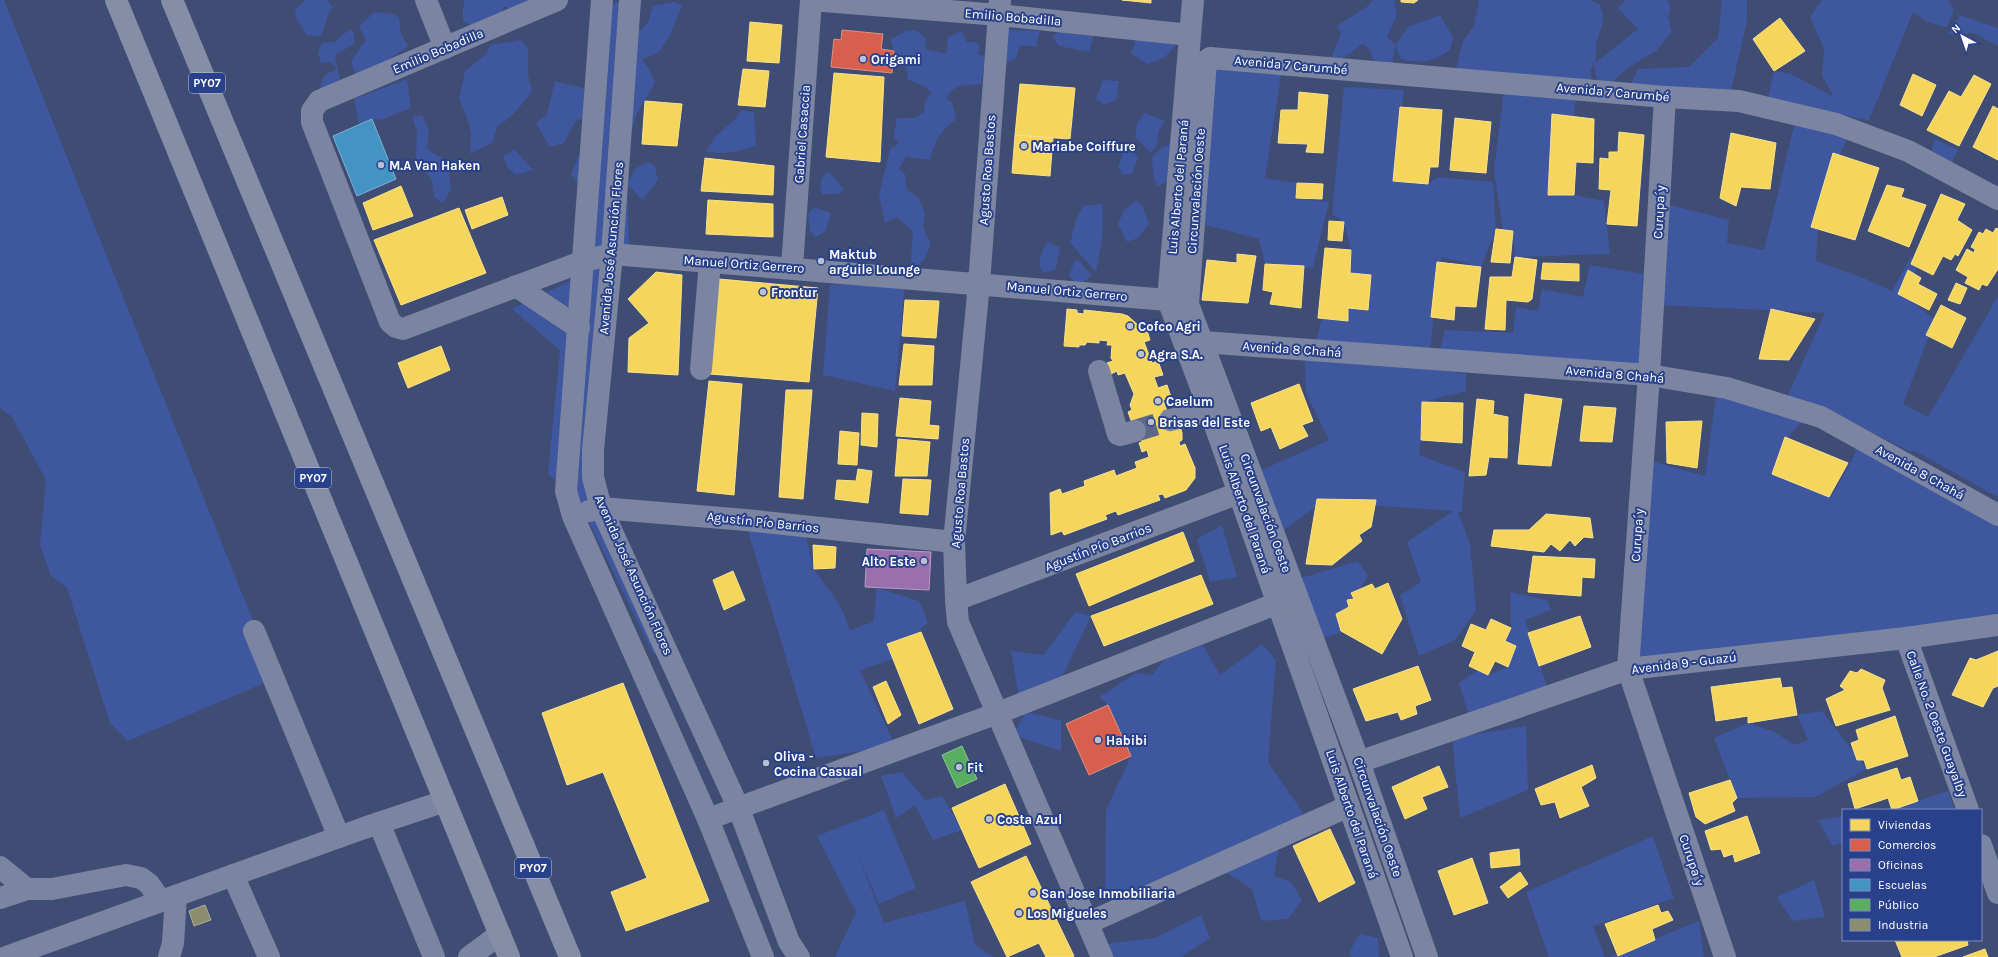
<svg xmlns="http://www.w3.org/2000/svg" width="1998" height="957" viewBox="0 0 1998 957" font-family="Karla,sans-serif">
	<style>
		.green { fill: #3e579f }
		.homes { fill: #f6d55c; stroke: #f9e28d }
		.shops { fill: #d6604d; stroke: #e29082 }
		.offices { fill: #9970ab; stroke: #b89bc4 }
		.schools { fill: #4393c3; stroke: #7bb3d5 }
		.public { fill: #5aae61; stroke: #8cc690 }
		.industry { fill: #8c8c6e; stroke: #aeae9a }
		.lines { fill: none; stroke-linecap: round; stroke-linejoin: round }
		.minor-tunnel { stroke: #5c6789; stroke-width: 22; stroke-dasharray: 22 11; stroke-linecap: butt }
		.minor { stroke: #7b85a1; stroke-width: 22 }
		.highway { stroke: #868ea7; stroke-width: 22 }
		.poi-dot { fill: #bcc0ce; stroke: #29418a; stroke-width: 1.5 }
		.labels { text-anchor: middle; dominant-baseline: central; stroke-width: 4; stroke-linejoin: round; paint-order: stroke }
		.shield { fill: #29418a; stroke: #bfc6dc; stroke-width: 1 }
		.shield-label { font-size: 12px; font-weight: bold; fill: #fff }
		.street-label { font-size: 13px; fill: #fff; stroke: #29418a }
		.poi-label { font-size: 13px; font-weight: bold; fill: #fff; stroke: #29418a; text-anchor: start }
	</style>
	<rect width="100%" height="100%" fill="#3f4c74"/>
	<g class="green">
		<polygon points="0,0 4,0 276,678 128,741 110,723 67,588 51,576 40,545 46,480 12,417 0,408"/>
		<path d="M306,0H327L333,7C324,18 327,25 320,37L307,35L297,20L295,9Z"/>
		<polygon points="465,0 546,0 517,14 505,6 497,19 480,30 463,21 463,7"/>
		<path d="M1373,0H1394L1397,15L1387,37L1395,45L1408,27L1440,15L1453,37L1450,50C1429,63 1425,64 1401,59L1395,46L1392,65L1373,60L1371,50L1362,44L1338,63L1332,56L1341,33L1337,26L1368,6Z"/>
		<path d="M1479,0H1591L1600,5C1607,22 1600,28 1596,44C1595,51 1598,54 1595,63L1638,29L1618,8L1626,0H1668L1670,9L1668,17L1672,32L1656,51L1629,67L1612,82H1597L1594,64L1590,71L1594,91L1455,73L1463,41L1474,26Z"/>
		<polygon points="1722,0 1747,0 1747,21 1730,95 1630,87 1638,69 1689,67 1718,38"/>
		<polygon points="1822,0 1948,0 1954,10 1947,27 1927,22 1913,12 1869,120 1767,101 1774,71 1791,74 1834,97 1822,76 1824,49 1810,17"/>
		<polygon points="616,2 634,3 640,31 648,22 653,6 674,2 682,5 671,33 659,52 642,60 650,70 655,83 636,115 626,153 628,182 636,168 648,162 655,166 658,180 642,200 627,184 629,245 573,256 581,186 571,175 578,157 585,156 600,20"/>
		<polygon points="375,12 392,14 399,17 401,34 408,46 357,82 351,61 366,40 359,26"/>
		<polygon points="1960,15 1998,28 1998,46 1973,33 1948,34"/>
		<polygon points="1064,27 1094,34 1089,52 1059,46 1052,37"/>
		<polygon points="350,29 354,33 354,44 335,55 342,91 317,97 324,76 337,68 329,62 321,63 318,53 322,43 334,42"/>
		<path d="M916,30L925,38L926,49L946,54L948,37L961,31L967,42H974L980,46L977,54L986,57L981,84C965,86 954,83 946,99L952,102L956,119C940,133 935,139 930,160L906,157L899,169L905,174L907,190L919,198L925,214L923,227L931,245L923,261L910,273L913,231L897,217L885,223L879,196L890,149L899,143L894,138L897,118H915L924,112L925,102L931,92L922,85L908,80L906,67L894,51L891,39L906,31Z"/>
		<polygon points="1008,30 1040,31 1036,47 1020,45 1016,59 1003,64"/>
		<polygon points="1138,35 1176,45 1164,58 1147,64 1131,53"/>
		<path d="M521,40L528,49V75L532,91C522,104 512,119 497,126L493,142L470,154L471,135L468,121L459,99L465,71L486,54L491,45Z"/>
		<polygon points="1216,69 1281,75 1265,178 1297,183 1296,198 1329,202 1313,268 1265,264 1259,239 1202,224"/>
		<polygon points="407,79 411,108 381,120 372,119 359,125 354,99"/>
		<polygon points="1103,80 1119,81 1116,100 1104,105 1096,99"/>
		<polygon points="555,81 591,90 586,116 575,122 564,143 550,147 536,123 547,114"/>
		<polygon points="1505,83 1577,89 1574,116 1552,114 1548,195 1574,195 1604,201 1610,254 1515,257 1513,231 1503,230 1494,171"/>
		<polygon points="1344,87 1404,90 1394,181 1428,184 1438,177 1493,182 1496,229 1481,267 1441,257 1430,350 1315,344 1322,318 1348,321 1348,308 1368,310 1371,275 1350,273 1351,250 1344,222 1332,214"/>
		<path d="M742,110L754,112L756,146C739,151 724,156 706,151L716,136L734,120Z"/>
		<polygon points="1145,113 1165,121 1158,132 1157,144 1151,153 1135,137 1137,123"/>
		<polygon points="422,115 429,130 427,149 448,162 451,190 443,203 434,197 432,181 416,157 417,131 412,117"/>
		<polygon points="1795,122 1853,128 1840,154 1818,228 1816,261 1866,279 1892,291 1911,256 1918,265 1905,296 1935,320 1903,404 1928,417 1998,296 1998,497 1913,450 1911,452 1830,411 1787,397 1825,313 1660,305 1666,204 1729,220 1727,243 1764,250"/>
		<polygon points="1935,139 1958,150 1951,164 1930,156"/>
		<polygon points="1171,144 1178,182 1166,182 1157,187 1153,174 1152,157 1160,149"/>
		<polygon points="1126,145 1132,148 1138,158 1132,174 1123,175 1118,167"/>
		<polygon points="515,150 533,170 516,175 507,167 503,156"/>
		<path d="M827,172L833,175L844,190L838,194H822C819,185 820,179 827,172Z"/>
		<polygon points="1136,201 1142,205 1149,224 1138,238 1127,242 1118,224 1124,210"/>
		<polygon points="1103,204 1102,240 1096,272 1070,243 1076,220 1083,206"/>
		<polygon points="814,207 831,213 826,231 816,237 810,231 808,214"/>
		<path d="M1048,241L1060,248L1056,269L1043,273C1036,261 1041,253 1048,241Z"/>
		<polygon points="1079,260 1092,276 1078,285 1069,276 1074,262"/>
		<polygon points="1590,265 1643,274 1640,365 1439,353 1445,330 1513,333 1516,307 1538,311 1542,289 1583,297"/>
		<polygon points="601,266 603,481 674,654 653,653 578,500 548,474 560,350 512,309"/>
		<polygon points="905,283 895,391 823,375 830,285"/>
		<polygon points="1304,352 1466,374 1466,391 1426,401 1419,455 1465,472 1462,512 1458,512 1470,544 1476,611 1455,640 1419,656 1400,595 1421,582 1407,542 1453,511 1322,502 1284,530 1255,473 1329,440 1306,393"/>
		<polygon points="1717,389 1806,418 1790,434 1777,471 1833,494 1852,460 1859,443 1998,520 1998,616 1639,666 1647,460 1705,476"/>
		<polygon points="1222,525 1237,577 1210,582 1197,539"/>
		<polygon points="748,531 806,537 814,569 841,607 850,630 873,622 877,588 919,601 928,622 893,659 860,670 895,746 816,758"/>
		<polygon points="1358,561 1368,576 1360,589 1363,594 1345,610 1346,631 1323,638 1301,578"/>
		<polygon points="1510,592 1547,600 1551,610 1525,620 1548,689 1469,717 1459,683 1478,670 1488,675 1508,667 1516,646 1505,641 1511,628"/>
		<polygon points="1075,612 1091,616 1062,677 1019,698 1011,651 1044,655"/>
		<polygon points="1262,644 1276,660 1268,762 1306,817 1111,901 1105,885 1106,810 1131,756 1108,705 1099,697 1136,673 1152,675 1165,659 1203,645 1220,675"/>
		<polygon points="1822,711 1867,769 1815,797 1737,798 1714,738 1748,723 1775,732 1794,745 1808,740 1797,715"/>
		<polygon points="1026,712 1061,720 1061,751 1013,735"/>
		<polygon points="1526,726 1528,790 1460,818 1452,738"/>
		<polygon points="902,772 925,800 942,796 962,830 933,840 915,805 896,818 881,776"/>
		<polygon points="1948,791 1955,810 1881,810 1918,801"/>
		<polygon points="884,810 916,888 879,904 857,852 884,923 965,901 975,945 994,957 835,957 856,912 817,836"/>
		<polygon points="1843,816 1843,842 1833,846 1818,820"/>
		<polygon points="1653,836 1674,898 1593,926 1605,957 1549,957 1526,892"/>
		<polygon points="1279,845 1274,876 1291,882 1302,900 1288,919 1261,921 1252,889 1216,866"/>
		<polygon points="1814,880 1825,917 1793,921 1777,897"/>
		<polygon points="1201,915 1210,938 1181,957 1109,957 1105,944 1155,938"/>
		<polygon points="1699,921 1704,957 1609,957"/>
		<polygon points="1360,934 1378,938 1379,957 1352,957 1349,952"/>
	</g>
	<g class="homes">
		<polygon points="1122,0 1151,0 1151,3"/>
		<polygon points="1401,0 1418,0 1414,3 1401,2"/>
		<polygon points="1780,18 1805,51 1774,71 1753,39"/>
		<polygon points="750,22 782,25 779,63 747,61"/>
		<polygon points="743,69 769,71 765,107 738,105"/>
		<polygon points="834,73 884,77 880,162 826,157"/>
		<polygon points="1913,74 1936,85 1922,116 1900,105"/>
		<polygon points="1974,75 1991,84 1959,146 1927,130 1949,91 1961,97"/>
		<polygon points="1020,84 1075,88 1070,139 1015,135"/>
		<polygon points="1299,92 1328,95 1323,153 1306,152 1308,144 1278,143 1281,110 1298,110"/>
		<polygon points="645,101 682,104 677,146 642,144"/>
		<polygon points="1993,106 1998,109 1998,160 1973,147"/>
		<polygon points="1400,107 1442,110 1438,167 1430,167 1428,184 1393,181"/>
		<polygon points="1552,114 1594,119 1593,163 1576,162 1574,195 1548,195"/>
		<polygon points="1455,118 1491,122 1486,173 1450,170"/>
		<polygon points="1619,132 1644,135 1637,226 1607,224 1611,190 1599,189 1600,158 1609,159 1609,152 1618,152"/>
		<polygon points="1731,133 1776,143 1770,189 1741,187 1736,206 1720,198"/>
		<polygon points="1015,135 1053,138 1050,176 1012,173"/>
		<polygon points="1833,153 1879,168 1855,240 1811,227"/>
		<polygon points="705,158 774,166 773,195 701,191"/>
		<polygon points="1297,183 1323,184 1322,199 1296,198"/>
		<polygon points="1887,185 1904,189 1901,197 1926,205 1909,247 1868,231"/>
		<polygon points="401,186 413,216 373,230 363,203"/>
		<polygon points="1941,194 1965,204 1957,220 1972,230 1958,256 1955,254 1951,260 1943,256 1933,275 1911,264"/>
		<polygon points="502,197 508,215 472,229 465,210"/>
		<polygon points="708,200 773,204 773,237 706,234"/>
		<polygon points="459,208 486,273 401,305 374,240"/>
		<polygon points="1329,221 1344,222 1342,241 1328,240"/>
		<polygon points="1996,228 1998,229 1998,269 1987,286 1982,284 1979,290 1965,283 1968,277 1956,270 1967,249 1974,253 1975,249 1971,247 1979,232 1983,234 1986,229 1993,233"/>
		<polygon points="1496,229 1513,231 1510,263 1491,262"/>
		<polygon points="1325,248 1351,250 1350,273 1371,275 1368,310 1348,308 1348,321 1318,318"/>
		<polygon points="1237,254 1256,256 1248,303 1202,300 1207,260 1237,263"/>
		<polygon points="1515,257 1537,260 1532,299 1528,302 1506,300 1505,330 1485,329 1490,277 1512,277"/>
		<polygon points="1437,262 1481,267 1476,307 1455,306 1454,320 1431,317"/>
		<polygon points="1543,263 1579,264 1579,281 1541,279"/>
		<polygon points="1265,264 1304,266 1301,308 1270,304 1273,292 1263,290"/>
		<polygon points="1908,270 1921,278 1918,284 1937,294 1929,310 1898,294"/>
		<polygon points="656,272 682,275 678,375 628,372 629,338 649,323 628,299"/>
		<polygon points="719,279 818,288 809,382 710,374"/>
		<polygon points="1956,283 1967,288 1960,304 1948,300"/>
		<polygon points="905,300 939,301 936,338 902,336"/>
		<polygon points="1941,305 1966,318 1952,348 1926,335"/>
		<polygon points="1067,309 1077,310 1077,313 1084,314 1084,310 1122,314 1128,316 1139,326 1145,324 1150,340 1144,342 1152,363 1158,361 1163,375 1154,377 1158,388 1167,385 1171,397 1163,400 1172,425 1179,423 1182,433 1182,440 1179,442 1180,446 1185,444 1195,468 1195,478 1186,490 1165,498 1163,494 1158,495 1160,500 1118,515 1116,511 1105,515 1107,519 1064,535 1062,531 1051,535 1050,493 1060,489 1062,494 1085,486 1084,481 1114,470 1116,476 1137,468 1135,462 1149,457 1147,450 1142,452 1139,443 1142,442 1141,438 1138,439 1128,412 1132,410 1130,405 1134,394 1125,373 1118,375 1117,371 1111,374 1107,363 1113,361 1111,358 1112,345 1107,345 1108,341 1099,340 1099,343 1087,342 1085,345 1079,345 1079,347 1064,346"/>
		<polygon points="1771,309 1815,319 1789,360 1759,359"/>
		<polygon points="904,344 934,346 932,385 899,385"/>
		<polygon points="441,346 450,370 408,388 398,363"/>
		<polygon points="709,381 742,384 734,495 697,491"/>
		<polygon points="1299,384 1313,421 1302,425 1308,436 1280,449 1271,427 1261,431 1251,403"/>
		<polygon points="786,390 812,390 803,499 779,497"/>
		<polygon points="1525,394 1562,399 1551,466 1518,464"/>
		<polygon points="900,398 931,401 929,425 939,426 938,439 896,436"/>
		<polygon points="1477,399 1494,401 1493,414 1508,417 1507,458 1489,457 1486,475 1469,476"/>
		<polygon points="1422,402 1463,403 1462,443 1421,440"/>
		<polygon points="1584,406 1616,408 1612,442 1580,441"/>
		<polygon points="862,413 878,414 877,447 861,445"/>
		<polygon points="1702,421 1697,468 1667,463 1666,422"/>
		<polygon points="840,431 859,433 857,465 838,464"/>
		<polygon points="1785,437 1848,463 1829,497 1772,474"/>
		<polygon points="898,439 930,442 927,476 895,476"/>
		<polygon points="858,469 872,471 868,503 835,499 837,480 856,481"/>
		<polygon points="903,479 931,480 928,515 900,513"/>
		<polygon points="1317,499 1376,500 1371,527 1359,535 1362,541 1332,565 1306,564"/>
		<polygon points="1546,514 1590,518 1593,538 1584,537 1575,546 1570,540 1560,551 1551,544 1544,552 1491,546 1494,530 1529,530"/>
		<polygon points="1183,532 1194,561 1089,606 1076,574"/>
		<polygon points="813,545 836,547 835,568 814,569"/>
		<polygon points="1533,556 1595,559 1594,578 1582,577 1581,596 1528,592"/>
		<polygon points="733,571 745,600 724,610 713,580"/>
		<polygon points="1201,575 1213,604 1104,646 1091,616"/>
		<polygon points="1388,583 1402,619 1382,654 1341,631 1336,614 1349,607 1347,600 1354,599 1351,593 1372,584 1375,589"/>
		<polygon points="1580,616 1591,647 1539,666 1528,633"/>
		<polygon points="1491,619 1511,628 1505,641 1516,646 1508,667 1495,661 1488,675 1469,666 1475,652 1462,646 1471,624 1486,630"/>
		<polygon points="921,632 953,709 919,724 887,644"/>
		<polygon points="1998,651 1998,686 1993,688 1983,707 1952,695 1970,658 1976,660"/>
		<polygon points="1418,666 1431,700 1415,706 1417,714 1401,720 1398,712 1366,721 1353,689"/>
		<polygon points="1861,669 1885,680 1882,688 1890,710 1836,726 1826,699 1845,690 1840,686 1850,671 1857,673"/>
		<polygon points="1780,678 1782,688 1792,687 1797,715 1748,723 1748,716 1716,721 1711,687"/>
		<polygon points="886,681 901,715 888,724 873,687"/>
		<polygon points="623,683 709,901 626,931 611,892 647,878 603,772 567,785 542,713"/>
		<polygon points="1895,716 1908,756 1867,769 1864,760 1857,760 1851,743 1859,740 1856,730"/>
		<polygon points="1592,765 1596,778 1581,787 1589,806 1560,818 1555,802 1541,805 1535,789"/>
		<polygon points="1439,766 1448,787 1422,797 1427,809 1405,819 1392,787"/>
		<polygon points="1897,768 1901,780 1910,777 1918,801 1892,810 1888,798 1855,809 1848,784"/>
		<polygon points="1730,780 1737,798 1732,803 1735,811 1705,824 1696,817 1689,793"/>
		<polygon points="1005,784 1031,844 979,868 952,808"/>
		<polygon points="1747,816 1760,853 1735,862 1733,854 1724,857 1721,849 1711,850 1705,831"/>
		<polygon points="1330,829 1355,883 1319,902 1293,846"/>
		<polygon points="1519,849 1520,865 1491,868 1490,853"/>
		<polygon points="1026,856 1074,956 1072,957 1046,957 1039,943 1007,957 971,882"/>
		<polygon points="1472,858 1488,903 1454,915 1438,871"/>
		<polygon points="1520,872 1528,884 1508,898 1500,887"/>
		<polygon points="1658,905 1661,913 1668,911 1673,920 1652,929 1655,940 1618,956 1605,924"/>
		<polygon points="1895,940 1967,940 1968,945 1934,957 1902,957"/>
		<polygon points="1985,949 1988,957 1963,957"/>
	</g>
	<g class="shops">
		<polygon points="842,30 883,34 881,49 894,51 892,73 831,67 834,39 841,40"/>
		<polygon points="1108,705 1131,756 1089,775 1066,724"/>
	</g>
	<polygon class="offices" points="867,549 931,552 929,590 865,587"/>
	<polygon class="schools" points="372,119 396,179 357,196 333,136"/>
	<polygon class="public" points="962,746 977,779 957,788 942,755"/>
	<polygon class="industry" points="205,905 211,920 194,926 189,911"/>
	<g class="lines">
		<polyline class="minor-tunnel" points="1135,431 1170,420"/>
		<g class="minor">
			<polyline points="426,0 445,48"/>
			<polyline points="557,0 319,101 312,111 312,122 390,322 396,327 403,329 584,261 612,254 1168,300"/>
			<polyline points="602,0 566,491 573,516 708,819 763,957"/>
			<polyline points="630,0 612,254 593,450 593,477 601,508 739,809 789,942 799,957"/>
			<polyline points="811,0 999,15 1190,35"/>
			<polyline points="1000,0 979,284 954,542 956,600 958,622 1102,957"/>
			<polyline points="1193,0 1168,300 1210,411 1402,957"/>
			<polyline points="1665,97 1649,375 1628,669 1725,957"/>
			<polyline points="792,267 811,0"/>
			<polyline points="516,286 579,328"/>
			<polyline points="1203,342 1649,375 1727,388 1821,417 1998,515"/>
			<polyline points="701,369 710,262"/>
			<polyline points="1099,371 1118,434 1121,435 1135,431"/>
			<polyline points="1170,420 1210,411"/>
			<polyline points="589,511 601,508 746,520 954,542"/>
			<polyline points="956,600 1239,493"/>
			<polyline points="254,631 339,837"/>
			<polyline points="1906,638 1968,810"/>
			<polyline points="1359,762 1628,669 1906,638 1998,625"/>
			<polyline points="708,819 998,713 1278,603"/>
			<polyline points="379,823 434,957"/>
			<polyline points="1981,845 1998,893"/>
			<polyline points="0,867 27,889"/>
			<polyline points="233,875 269,957"/>
			<polyline points="0,898 27,889 52,889 126,875 141,878 149,884 161,901"/>
			<polyline points="1088,923 1349,806"/>
			<polyline points="6,957 364,828 445,801"/>
			<polyline points="169,957 173,943 176,896"/>
			<polyline points="469,957 500,934"/>
			<polyline points="1427,957 1359,762 1188,304 1206,61 1210,58 1665,97 1739,101 1836,124 1908,151 1998,199"/>
		</g>
		<g class="highway">
			<polyline points="116,0 509,957"/>
			<polyline points="172,0 570,957"/>
		</g>
	</g>
	<g class="poi-dot">
		<circle cx="863" cy="59" r="4"/>
		<circle cx="1024" cy="146" r="4"/>
		<circle cx="381" cy="165" r="4"/>
		<circle cx="821" cy="261" r="4"/>
		<circle cx="763" cy="292" r="4"/>
		<circle cx="1130" cy="326" r="4"/>
		<circle cx="1141" cy="354" r="4"/>
		<circle cx="1158" cy="401" r="4"/>
		<circle cx="1151" cy="422" r="4"/>
		<circle cx="924" cy="561" r="4"/>
		<circle cx="1098" cy="740" r="4"/>
		<circle cx="766" cy="763" r="4"/>
		<circle cx="959" cy="767" r="4"/>
		<circle cx="989" cy="819" r="4"/>
		<circle cx="1033" cy="893" r="4"/>
		<circle cx="1019" cy="913" r="4"/>
	</g>
	<g class="labels">
		<g class="shield">
			<rect x="189" y="73" width="36" height="20" rx="3"/>
			<rect x="295" y="468" width="36" height="20" rx="3"/>
			<rect x="515" y="858" width="36" height="20" rx="3"/>
		</g>
		<g class="shield-label">
			<text x="207" y="83">PY07</text>
			<text x="313" y="478">PY07</text>
			<text x="533" y="868">PY07</text>
		</g>
		<g class="street-label">
			<text transform="translate(1013 17) rotate(5)">Emilio Bobadilla</text>
			<text transform="translate(438 51) rotate(-23)">Emilio Bobadilla</text>
			<text transform="translate(1291 65) rotate(5)">Avenida 7 Carumbé</text>
			<text transform="translate(1613 92) rotate(5)">Avenida 7 Carumbé</text>
			<text transform="translate(802 134) rotate(-86)">Gabriel Casaccia</text>
			<text transform="translate(987 170) rotate(-86)">Agusto Roa Bastos</text>
			<text transform="translate(1178 187) rotate(-85)">Luis Alberto del Paraná</text>
			<text transform="translate(1196 191) rotate(-86)">Circunvalación Oeste</text>
			<text transform="translate(1659 212) rotate(-87)">Curupa´y</text>
			<text transform="translate(611 248) rotate(-85)">Avenida José Asunción Flores</text>
			<text transform="translate(744 264) rotate(4)">Manuel Ortiz Gerrero</text>
			<text transform="translate(1067 291) rotate(5)">Manuel Ortiz Gerrero</text>
			<text transform="translate(1292 349) rotate(4)">Avenida 8 Chahá</text>
			<text transform="translate(1615 374) rotate(5)">Avenida 8 Chahá</text>
			<text transform="translate(1920 472) rotate(29)">Avenida 8 Chahá</text>
			<text transform="translate(960 493) rotate(-85)">Agusto Roa Bastos</text>
			<text transform="translate(1245 509) rotate(71)">Luis Alberto del Paraná</text>
			<text transform="translate(1266 513) rotate(70)">Circunvalación Oeste</text>
			<text transform="translate(763 522) rotate(6)">Agustín Pío Barrios</text>
			<text transform="translate(1637 535) rotate(-86)">Curupa´y</text>
			<text transform="translate(1098 547) rotate(-21)">Agustín Pío Barrios</text>
			<text transform="translate(634 575) rotate(66)">Avenida José Asunción Flores</text>
			<text transform="translate(1684 663) rotate(-7)">Avenida 9 - Guazú</text>
			<text transform="translate(1937 724) rotate(70)">Calle No. 2 Oeste Guayalby</text>
			<text transform="translate(1352 814) rotate(71)">Luis Alberto del Paraná</text>
			<text transform="translate(1378 817) rotate(71)">Circunvalación Oeste</text>
			<text transform="translate(1692 860) rotate(71)">Curupa´y</text>
		</g>
		<g class="poi-label">
			<text x="871" y="59">Origami</text>
			<text x="1032" y="146">Mariabe Coiffure</text>
			<text x="389" y="165">M.A Van Haken</text>
			<text x="829" y="254">Maktub<tspan x="829" dy="15">arguile Lounge</tspan></text>
			<text x="771" y="292">Frontur</text>
			<text x="1138" y="326">Cofco Agri</text>
			<text x="1149" y="354">Agra S.A.</text>
			<text x="1166" y="401">Caelum</text>
			<text x="1159" y="422">Brisas del Este</text>
			<text x="916" y="561" text-anchor="end">Alto Este</text>
			<text x="1106" y="740">Habibi</text>
			<text x="774" y="756">Oliva -<tspan x="774" dy="15">Cocina Casual</tspan></text>
			<text x="967" y="767">Fit</text>
			<text x="997" y="819">Costa Azul</text>
			<text x="1041" y="893">San Jose Inmobiliaria</text>
			<text x="1027" y="913">Los Migueles</text>
		</g>
	</g>
	<rect x="1842" y="809" width="140" height="132" fill="#29418a" stroke="#7f8db9"/>
	<rect x="1850" y="819" width="20" height="12" fill="#f6d55c" stroke="#7f8db9"/>
	<text x="1878" y="829" font-size="12" fill="#ffffff">Viviendas</text>
	<rect x="1850" y="839" width="20" height="12" fill="#d6604d" stroke="#7f8db9"/>
	<text x="1878" y="849" font-size="12" fill="#ffffff">Comercios</text>
	<rect x="1850" y="859" width="20" height="12" fill="#9970ab" stroke="#7f8db9"/>
	<text x="1878" y="869" font-size="12" fill="#ffffff">Oficinas</text>
	<rect x="1850" y="879" width="20" height="12" fill="#4393c3" stroke="#7f8db9"/>
	<text x="1878" y="889" font-size="12" fill="#ffffff">Escuelas</text>
	<rect x="1850" y="899" width="20" height="12" fill="#5aae61" stroke="#7f8db9"/>
	<text x="1878" y="909" font-size="12" fill="#ffffff">Público</text>
	<rect x="1850" y="919" width="20" height="12" fill="#8c8c6e" stroke="#7f8db9"/>
	<text x="1878" y="929" font-size="12" fill="#ffffff">Industria</text>
	<g transform="translate(1962 36) rotate(320)" stroke="#29418a" stroke-width="3" paint-order="stroke">
	<path d="M0-3L7 15L0 10L-7 15Z" fill="#ffffff"/>
	<text y="-6" font-size="11" font-weight="bold" text-anchor="middle" fill="#ffffff">N</text>
	</g>
</svg>
